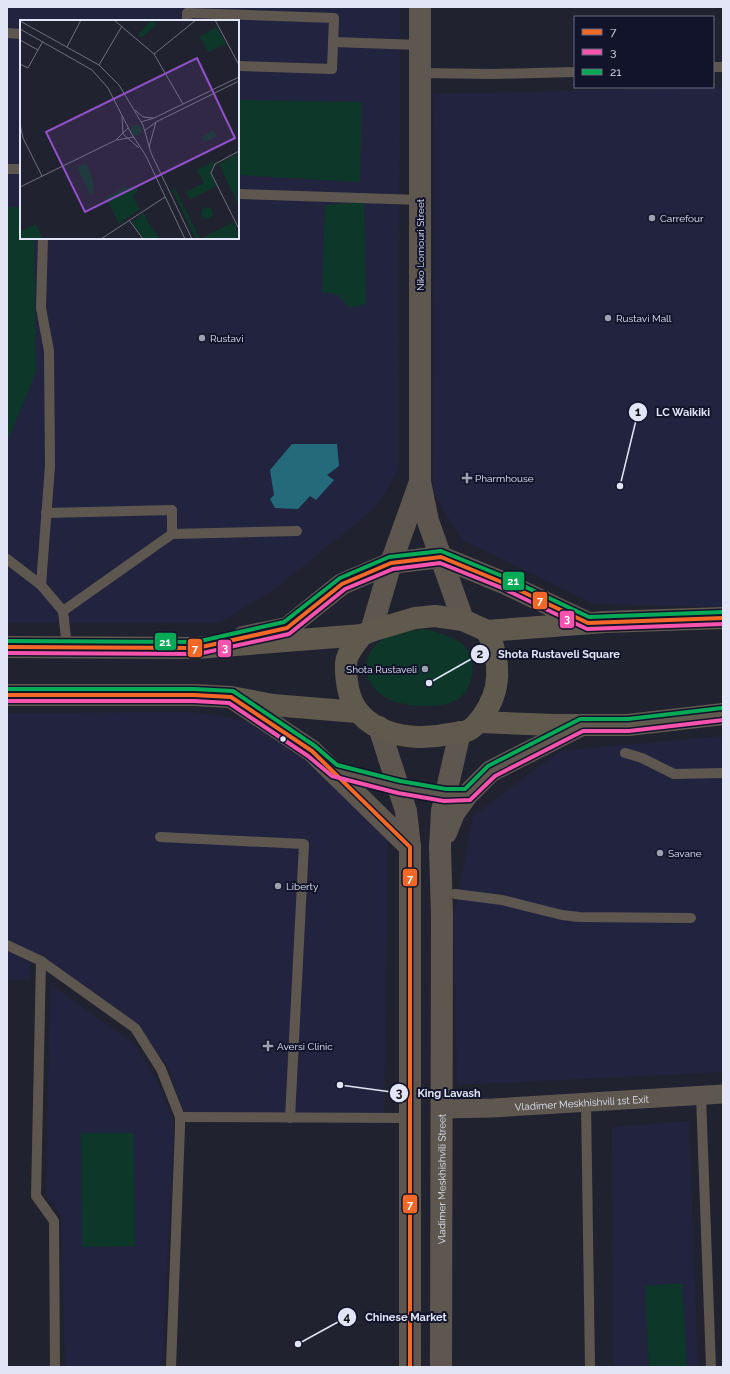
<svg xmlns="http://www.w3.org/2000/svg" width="730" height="1374" viewBox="0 0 730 1374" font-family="Raleway,sans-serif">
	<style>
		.built { fill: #22243f; fill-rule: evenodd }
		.green { fill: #0d3728 }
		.water { fill: #246a7b }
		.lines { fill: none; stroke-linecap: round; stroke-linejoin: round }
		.service { stroke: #5e5750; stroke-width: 10 }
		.minor { stroke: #5e5750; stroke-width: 19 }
		.tertiary { stroke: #5e5750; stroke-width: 22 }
		.primary { stroke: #60594e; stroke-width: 22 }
		.bus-1-casing { stroke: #12142b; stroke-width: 7 }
		.bus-2-casing { stroke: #12142b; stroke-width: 7 }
		.bus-3-casing { stroke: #12142b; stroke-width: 7 }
		.bus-1 { stroke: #f36827; stroke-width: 4 }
		.bus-2 { stroke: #f653ac; stroke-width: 4 }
		.bus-3 { stroke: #06aa56; stroke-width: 4 }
		.poi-dot { fill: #9ea1b0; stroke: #12142b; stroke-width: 1.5 }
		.bus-dot { fill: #e2e5f6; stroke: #12142b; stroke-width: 1.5 }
		.labels { text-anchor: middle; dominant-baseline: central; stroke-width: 4; stroke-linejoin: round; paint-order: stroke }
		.poi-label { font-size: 10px; fill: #e2e5f6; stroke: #12142b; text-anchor: start }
		.street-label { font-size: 10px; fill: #e2e5f6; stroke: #12142b }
		.inset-road { fill: none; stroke: #6e707f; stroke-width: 1 }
		.view { fill: #9051ca; fill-opacity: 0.15; stroke: #9051ca; stroke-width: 2 }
		.inset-edge { fill: none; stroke: #e2e5f6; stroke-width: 2 }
		.leader { fill: none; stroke: #e2e5f6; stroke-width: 1.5 }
		.callout-dot { fill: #e2e5f6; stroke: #12142b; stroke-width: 1.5 }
		.mark-label { font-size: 12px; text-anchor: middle; font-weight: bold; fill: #111 }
		.callout-label { font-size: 11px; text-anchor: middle; font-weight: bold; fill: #e2e5f6; stroke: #12142b; stroke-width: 4; stroke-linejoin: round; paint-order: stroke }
		.line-badge { stroke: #12142b; stroke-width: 1.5 }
		.badge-label { font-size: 11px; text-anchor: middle; font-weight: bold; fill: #fff }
	</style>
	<rect width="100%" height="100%" fill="#21222f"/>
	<g class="built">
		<path d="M7,7H400L399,469L374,509L276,588L220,623H7ZM21,21H238V238H21Z"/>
		<polygon points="723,87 723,607 594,604 462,540 433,492 434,94"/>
		<polygon points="193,712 255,722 358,800 388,825 384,1116 184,1112 168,1067 136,1026 52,963 7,941 7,713"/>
		<polygon points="723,736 723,1072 457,1085 454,916 473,816 560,751"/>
		<polygon points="7,948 30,959 30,980 7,980"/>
		<polygon points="50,984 134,1044 157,1080 174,1123 162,1367 65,1367 61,1216 46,1194"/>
		<polygon points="689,1121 698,1367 613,1367 612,1127"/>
	</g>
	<g class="green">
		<polygon points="238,100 362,102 360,182 238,175"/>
		<polygon points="364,202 366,304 350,308 338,295 322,292 325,205"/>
		<polygon points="7,207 21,207 21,238 34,238 36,372 7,442"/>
		<path d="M424,629C437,632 449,635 461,643C478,655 475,684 461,697C453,704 439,706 429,706C416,706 402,705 390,700C362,687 357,654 385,638C396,632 412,631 424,629Z"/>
		<polygon points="81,1133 134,1133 135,1246 82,1247"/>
		<polygon points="682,1283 687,1367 649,1367 645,1286"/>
	</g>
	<polygon class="water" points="292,444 337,444 339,466 327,475 334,480 316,500 310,496 298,509 275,508 270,499 274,495 270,470"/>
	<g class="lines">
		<g class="service">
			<polyline points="187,21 187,13 334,18 332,69 238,66"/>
			<polyline points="7,33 21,34"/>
			<polyline points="333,42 420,45"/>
			<polyline points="713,67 723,67"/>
			<polyline points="420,73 494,74 575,72"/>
			<polyline points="7,169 21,169"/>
			<polyline points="238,194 420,200"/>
			<polyline points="46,513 172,510 172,534 297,531"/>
			<polyline points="7,559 41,585 63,611 67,647"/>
			<polyline points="41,585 50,466 49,351 41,308 43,238"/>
			<polyline points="63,611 172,534"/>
			<polyline points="625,753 642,758 674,774 723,773"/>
			<polyline points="339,771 399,787 447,795"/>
			<polyline points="160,837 304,844 290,1118"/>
			<polyline points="455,894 502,900 562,915 579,917 691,918"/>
			<polyline points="7,945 41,961 135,1028 161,1069 180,1117 180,1127 171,1367"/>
			<polyline points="41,961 36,1196 54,1221 55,1367"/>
			<polyline points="701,1096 711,1367"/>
			<polyline points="586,1102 590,1367"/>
			<polyline points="180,1117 410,1118"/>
		</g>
		<path class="minor" id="s1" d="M441,1109L493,1108L723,1094"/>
		<g class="tertiary">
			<polyline points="420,7 420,482 428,521 463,620"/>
			<polyline points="371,631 391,563 420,482"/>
			<polyline points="243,637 287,628 342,584 391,563 441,557 504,583 588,623"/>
			<polyline points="231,697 312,751 410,847"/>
			<polyline points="379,727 406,811 410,847 410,1367"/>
			<polyline points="446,833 454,813 467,795 491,771 582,725"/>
			<path id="s2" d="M441,1367L442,917L440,847L442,811L460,732"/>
		</g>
		<g class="primary">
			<path d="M362,635C345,656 343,660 348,688C356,733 410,743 449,734C455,733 464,733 469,730C475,727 479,721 482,717C502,690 501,660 487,631"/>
			<polyline points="7,647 197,648 362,635 371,631 415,618 435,616 463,620 487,631 605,622 723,618"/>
			<polyline points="7,695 194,695 231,697 273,705 357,712"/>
			<polyline points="478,722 555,725 628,725 723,714"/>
		</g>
		<defs>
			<g id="bus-1">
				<polyline points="7,647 197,648 287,628 342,584 391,563 441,557 504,583 588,623 723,618"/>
				<polyline points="7,695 194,695 231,697 312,751 410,847 410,1367"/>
			</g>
			<g id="bus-2">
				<polyline points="7,653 198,654 289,634 345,589 393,569 440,563 502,588 587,629 723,624"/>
				<polyline points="7,701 194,701 229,703 308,756 332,776 398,793 444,801 470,800 495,776 583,731 629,731 723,720"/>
			</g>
			<g id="bus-3">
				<polyline points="7,641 196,642 284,622 340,578 389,557 441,551 507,578 589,617 723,612"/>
				<polyline points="7,689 194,689 233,691 315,746 337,765 400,781 446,789 465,789 488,766 580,719 628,719 722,708"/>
			</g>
		</defs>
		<use href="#bus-1" class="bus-1-casing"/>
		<use href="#bus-2" class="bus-2-casing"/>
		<use href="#bus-3" class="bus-3-casing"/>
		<use href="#bus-1" class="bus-1"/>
		<use href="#bus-2" class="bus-2"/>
		<use href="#bus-3" class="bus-3"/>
	</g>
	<g class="poi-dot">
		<circle cx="652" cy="218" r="4"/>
		<circle cx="608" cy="318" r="4"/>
		<circle cx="202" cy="338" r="4"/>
		<path d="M465 472h4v4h4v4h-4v4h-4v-4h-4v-4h4z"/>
		<circle cx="425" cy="669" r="4"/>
		<circle cx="660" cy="853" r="4"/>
		<circle cx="278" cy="886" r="4"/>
		<path d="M266 1040h4v4h4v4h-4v4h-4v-4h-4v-4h4z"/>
	</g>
	<circle class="bus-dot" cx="283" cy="739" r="3.5"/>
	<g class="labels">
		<g class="poi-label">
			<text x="660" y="218">Carrefour</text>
			<text x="616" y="318">Rustavi Mall</text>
			<text x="210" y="338">Rustavi</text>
			<text x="475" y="478">Pharmhouse</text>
			<text x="417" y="669" text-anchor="end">Shota Rustaveli</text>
			<text x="668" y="853">Savane</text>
			<text x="286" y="886">Liberty</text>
			<text x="277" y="1046">Aversi Clinic</text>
		</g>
		<g class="street-label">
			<text transform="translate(420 245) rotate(-90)">Niko Lomouri Street</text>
			<text stroke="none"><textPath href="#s1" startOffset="141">Vladimer Meskhishvili 1st Exit</textPath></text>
			<text stroke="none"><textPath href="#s2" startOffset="188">Vladimer Meskhishvili Street</textPath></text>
		</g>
	</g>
	<g transform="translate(20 20)">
		<rect width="219" height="219" fill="#21222f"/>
		<path d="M131,0L137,4L122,18L118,15ZM196,7L206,24L188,32L180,17ZM110.5 110a5.5 5.5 0 1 1 11 0a5.5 5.5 0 1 1-11 0ZM194,110L197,116L185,122L182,117ZM219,133V186L199,144ZM197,140L190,151L196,166L170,180L166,172L184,163L177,150ZM66,143L73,160L74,173L70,175L57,147ZM117,167V173L112,176L120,189L99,204L86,177L104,168ZM155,168L180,219H176L152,170ZM181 193a6 6 0 1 1 12 0a6 6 0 1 1-12 0ZM124,193L128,202L140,219H124L112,202ZM214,202L219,216L213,219H184L183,217ZM16,204L23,219H0V212Z" fill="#0d3728"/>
		<path class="inset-road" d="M94,0L134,34L163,84M195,0L219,45M0,1L79,45L99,65L123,105L131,133L172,219M0,9L72,50L88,68L111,113L126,136L165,219M0,20L18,30M47,27L61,0M134,34L176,0M0,44L8,48L23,21M79,45L102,6M115,90L123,97L133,98M102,96L103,114L119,128M121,102L134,98L219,57M0,104L3,118L22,156M124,111L136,102L219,61M97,120L114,117M129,127L136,102M219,131L195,144L191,153L219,209M0,167L96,120L108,108M109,200L123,219M81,219L145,177"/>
		<path class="view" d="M177,38L215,118L65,192L26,112Z"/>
		<rect width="219" height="219" class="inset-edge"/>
	</g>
	<path class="leader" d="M620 486L638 412M429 683L480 654M340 1085L399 1093M298 1344L347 1317"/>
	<g class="callout-dot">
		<circle cx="620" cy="486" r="4"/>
		<circle cx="429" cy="683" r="4"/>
		<circle cx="340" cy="1085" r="4"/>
		<circle cx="298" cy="1344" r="4"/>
		<circle cx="638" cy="412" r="10"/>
		<circle cx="480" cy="654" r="10"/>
		<circle cx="399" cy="1093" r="10"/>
		<circle cx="347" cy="1317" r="10"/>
	</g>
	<g class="mark-label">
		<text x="638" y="416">1</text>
		<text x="480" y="658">2</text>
		<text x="399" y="1097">3</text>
		<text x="347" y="1321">4</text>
	</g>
	<g class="callout-label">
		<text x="683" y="416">LC Waikiki</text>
		<text x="559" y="658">Shota Rustaveli Square</text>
		<text x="449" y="1097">King Lavash</text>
		<text x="406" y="1321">Chinese Market</text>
	</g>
	<g class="line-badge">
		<rect x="502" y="571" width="23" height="20" rx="4" fill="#06aa56"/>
		<rect x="532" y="591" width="16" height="19" rx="4" fill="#f36827"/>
		<rect x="559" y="610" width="16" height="19" rx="4" fill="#f653ac"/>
		<rect x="154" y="632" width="23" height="19" rx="4" fill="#06aa56"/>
		<rect x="187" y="638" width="16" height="20" rx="4" fill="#f36827"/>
		<rect x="217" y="639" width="15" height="19" rx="4" fill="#f653ac"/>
		<rect x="402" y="868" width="16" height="19" rx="4" fill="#f36827"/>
		<rect x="402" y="1194" width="16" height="20" rx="4" fill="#f36827"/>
	</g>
	<g class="badge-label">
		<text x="513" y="585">21</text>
		<text x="540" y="604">7</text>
		<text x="567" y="623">3</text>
		<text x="165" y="646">21</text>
		<text x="195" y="652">7</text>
		<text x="225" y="652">3</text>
		<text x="410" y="882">7</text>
		<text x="410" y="1208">7</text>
	</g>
	<rect width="730" height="1374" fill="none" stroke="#e2e5f6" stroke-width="16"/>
	<rect x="574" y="16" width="140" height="72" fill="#12142b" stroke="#65687c"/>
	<rect x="582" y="29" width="20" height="6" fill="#f36827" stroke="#65687c"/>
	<text x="610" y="36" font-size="12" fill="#e2e5f6">7</text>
	<rect x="582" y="49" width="20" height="6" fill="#f653ac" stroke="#65687c"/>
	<text x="610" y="56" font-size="12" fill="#e2e5f6">3</text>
	<rect x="582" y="69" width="20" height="6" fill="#06aa56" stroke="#65687c"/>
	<text x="610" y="76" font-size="12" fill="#e2e5f6">21</text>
</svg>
